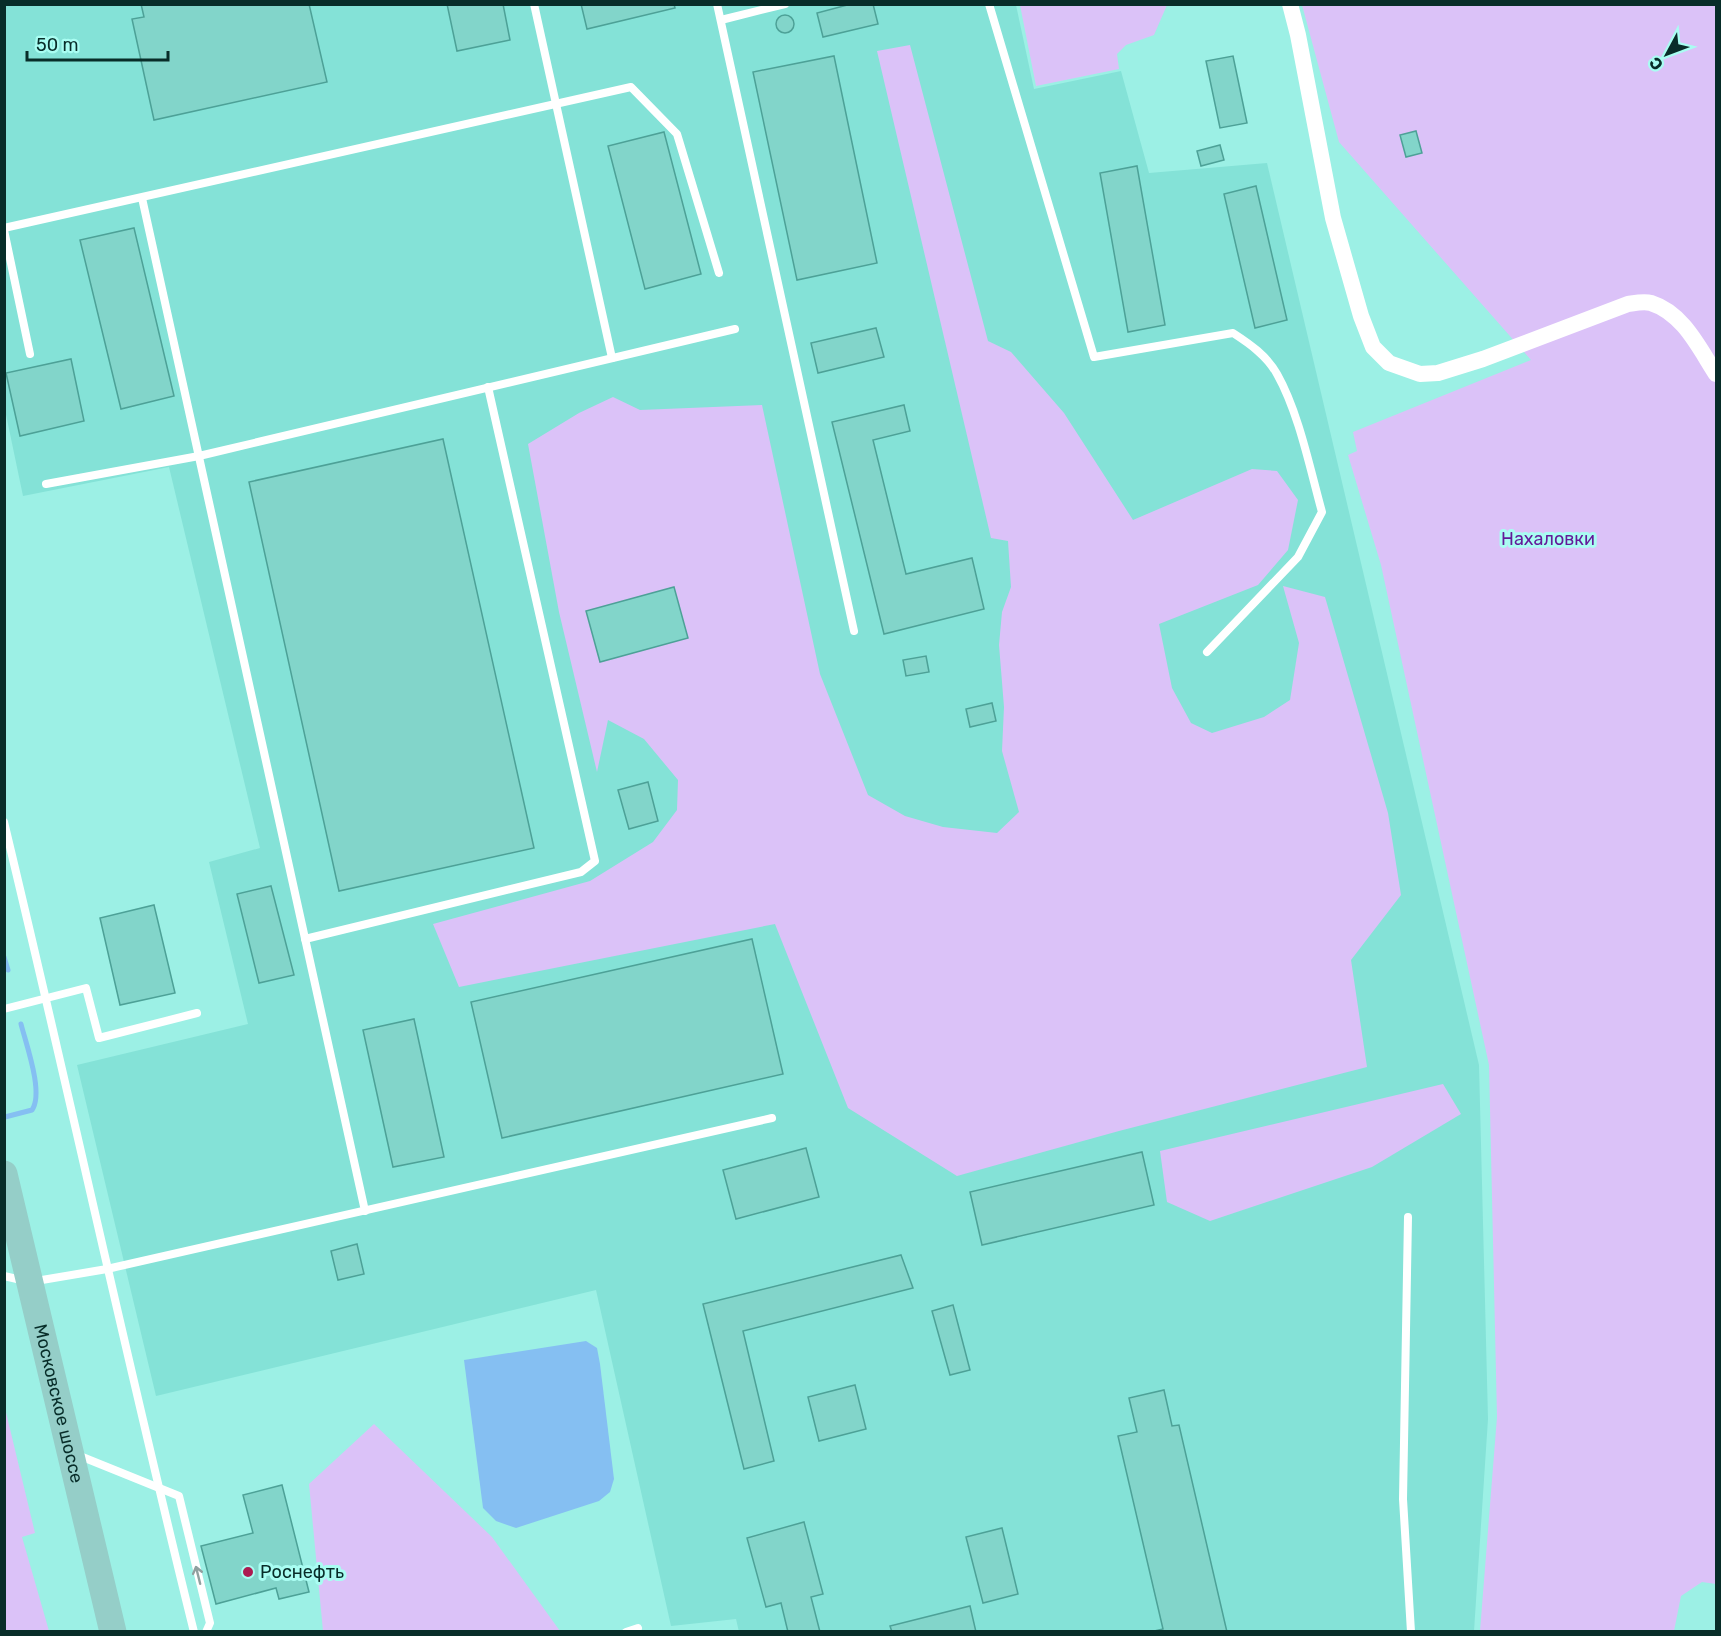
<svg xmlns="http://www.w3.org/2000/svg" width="1721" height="1636" viewBox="0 0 1721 1636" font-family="Rubik,sans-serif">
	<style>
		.built { fill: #84e2d7 }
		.green { fill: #dbc2f8 }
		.water { fill: #85bff2 }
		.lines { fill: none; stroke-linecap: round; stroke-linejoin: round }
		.stream { stroke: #85bff2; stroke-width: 5 }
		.building { fill: #82d5ca; stroke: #4da197; stroke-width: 1.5 }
		.lane { stroke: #fff; stroke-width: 8 }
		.street { stroke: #fff; stroke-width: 16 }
		.primary { stroke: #95cec8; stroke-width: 27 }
		.oneway { stroke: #90a09f }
		.poi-dot { fill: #ac1b51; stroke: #a9fdf2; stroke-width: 2 }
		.labels { text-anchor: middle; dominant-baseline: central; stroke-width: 6; stroke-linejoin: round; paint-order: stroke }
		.park-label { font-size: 18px; fill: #641b99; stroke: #a9fdf2 }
		.street-label { font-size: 18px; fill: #082d29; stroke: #a9fdf2 }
		.poi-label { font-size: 18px; fill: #082d29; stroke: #a9fdf2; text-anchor: start }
	</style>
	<rect width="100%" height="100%" fill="#9cf0e5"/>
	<polygon class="built" points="4,5 1016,5 1034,89 1121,71 1149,173 1267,163 1479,1065 1488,1419 1474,1631 739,1632 736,1619 671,1626 596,1290 156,1396 77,1065 248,1024 209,862 260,848 169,467 23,496 4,405"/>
	<g class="green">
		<polygon points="1020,5 1020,4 1167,5 1154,35 1126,45 1117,54 1119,69 1036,86"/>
		<polygon points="1302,5 1716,5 1716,1584 1702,1582 1681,1596 1674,1631 1480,1631 1497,1417 1489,1065 1381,565 1348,455 1357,451 1353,432 1531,360 1339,142"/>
		<polygon points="910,45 988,341 1011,352 1064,413 1133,520 1252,469 1277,471 1298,500 1288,550 1258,585 1159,624 1172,688 1191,723 1212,733 1264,717 1290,700 1299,643 1283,586 1325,597 1388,813 1401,895 1351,960 1367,1067 1119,1131 957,1176 848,1108 775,924 459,987 433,924 590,881 653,842 677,810 678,780 644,739 608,720 597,772 559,612 528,444 579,413 613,397 640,410 762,405 820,674 868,795 905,816 943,827 997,833 1019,812 1002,751 1004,707 999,645 1002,612 1011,587 1008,541 991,538 877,51"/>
		<polygon points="1443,1084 1461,1114 1372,1167 1210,1221 1167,1202 1160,1151"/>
		<polygon points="4,1404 35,1533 22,1537 49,1631 5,1631"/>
		<polygon points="374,1424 492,1537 560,1631 323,1631 309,1484"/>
	</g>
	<polygon class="water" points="586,1341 597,1348 600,1364 614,1479 610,1492 599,1501 516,1528 496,1521 483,1508 464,1360"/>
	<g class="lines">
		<g class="stream">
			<polyline points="4,957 8,970"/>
			<path d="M5,1117L32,1110C44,1093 26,1044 21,1024"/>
		</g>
	</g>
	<g class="building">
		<polygon points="141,4 309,4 327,82 154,120 132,19 144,17"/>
		<polygon points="447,4 503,4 510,40 457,51"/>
		<polygon points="581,4 674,4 675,8 587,29"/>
		<polygon points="851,4 873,4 878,24 823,37 817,13"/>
		<circle cx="785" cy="24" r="9"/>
		<polygon points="834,56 877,263 797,280 753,72"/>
		<polygon points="1233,56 1247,123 1220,128 1206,61"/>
		<polygon points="1416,131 1422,153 1406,157 1400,135"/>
		<polygon points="664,132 701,274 645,289 608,146"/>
		<polygon points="1220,145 1224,160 1201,166 1197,151"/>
		<polygon points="1137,166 1165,325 1128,332 1100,173"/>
		<polygon points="1256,186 1287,320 1255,328 1224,194"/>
		<polygon points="134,228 174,396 121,409 80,240"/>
		<polygon points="876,328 884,357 818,373 811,343"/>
		<polygon points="71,359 84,421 20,436 6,373"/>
		<polygon points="904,405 910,431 873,440 906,574 972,558 984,609 884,634 832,422"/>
		<polygon points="443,439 534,848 339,891 249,482"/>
		<polygon points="674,587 688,638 600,662 586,611"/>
		<polygon points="926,656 929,672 906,676 903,660"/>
		<polygon points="992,703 996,721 970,727 966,709"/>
		<polygon points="648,782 658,821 629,829 618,790"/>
		<polygon points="271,886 294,975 259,983 237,894"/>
		<polygon points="154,905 175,993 120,1005 100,918"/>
		<polygon points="752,939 783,1074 502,1138 471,1002"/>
		<polygon points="414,1019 444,1157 393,1167 363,1030"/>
		<polygon points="806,1148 819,1197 736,1219 723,1170"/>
		<polygon points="1142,1152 1154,1205 982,1245 970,1192"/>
		<polygon points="357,1244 364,1274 338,1280 331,1251"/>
		<polygon points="901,1255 913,1288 743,1331 774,1461 744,1469 703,1304"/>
		<polygon points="953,1305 970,1370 950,1375 932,1311"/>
		<polygon points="855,1385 866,1429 819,1441 808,1397"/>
		<polygon points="1164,1390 1172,1426 1179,1425 1227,1632 1150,1632 1163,1629 1118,1436 1137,1432 1129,1398"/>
		<polygon points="282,1485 309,1592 279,1599 276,1588 216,1604 201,1546 253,1533 243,1495"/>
		<polygon points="804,1522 823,1594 811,1597 820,1632 788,1632 781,1603 766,1607 747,1538"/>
		<polygon points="1002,1528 1018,1594 983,1603 966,1537"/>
		<polygon points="970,1606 976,1632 892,1632 890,1626"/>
	</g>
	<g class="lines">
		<g class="lane">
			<polyline points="534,4 612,358"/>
			<polyline points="717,4 854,631"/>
			<path d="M989,4L1094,357L1233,333C1250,344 1267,356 1277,374C1299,413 1310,469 1322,512L1298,557L1207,652"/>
			<polyline points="721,20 785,4"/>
			<polyline points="142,198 365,1211"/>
			<polyline points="4,228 631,87 677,134 719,273"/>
			<polyline points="4,230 30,354"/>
			<polyline points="46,484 199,456 735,329"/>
			<path d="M4,822C69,1091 127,1363 194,1632"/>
			<polyline points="305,939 581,872 595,861 488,387"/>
			<polyline points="4,1009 86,988 99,1038 197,1013"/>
			<polyline points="1408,1217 1403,1499 1411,1632"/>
			<polyline points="4,1276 30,1282 107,1269 772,1118"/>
			<polyline points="75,1454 179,1496 210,1623 206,1632"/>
			<polyline points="626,1632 638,1628"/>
		</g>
		<path class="street" d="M1290,4L1298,35L1333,218L1361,316L1373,347L1389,363L1420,374L1438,373L1483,359L1628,304C1635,303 1644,301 1651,303C1683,313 1699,348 1716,374"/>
		<path class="primary" id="s1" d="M4,1174L113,1632"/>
	</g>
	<defs><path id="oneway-shaft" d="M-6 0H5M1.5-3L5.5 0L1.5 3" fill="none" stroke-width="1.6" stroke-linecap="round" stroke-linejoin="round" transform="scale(1.5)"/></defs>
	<use class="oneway" href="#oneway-shaft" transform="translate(198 1575) rotate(-104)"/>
	<circle class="poi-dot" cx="248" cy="1572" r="6"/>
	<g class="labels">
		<g class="park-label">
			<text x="1548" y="539">Нахаловки</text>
		</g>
		<g class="street-label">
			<text stroke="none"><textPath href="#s1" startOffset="236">Московское шоссе</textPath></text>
		</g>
		<g class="poi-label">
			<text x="260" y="1572">Роснефть</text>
		</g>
	</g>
	<rect width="1721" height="1636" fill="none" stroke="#082d29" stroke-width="12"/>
	<g transform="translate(1667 54) rotate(229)" stroke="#a9fdf2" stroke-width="4.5" paint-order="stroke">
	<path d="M0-4.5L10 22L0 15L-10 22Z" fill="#082d29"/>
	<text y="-9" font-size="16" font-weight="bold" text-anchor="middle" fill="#082d29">С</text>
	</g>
	<path d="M27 51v9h141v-9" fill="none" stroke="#082d29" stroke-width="3"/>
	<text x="36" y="51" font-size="18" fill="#082d29" stroke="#a9fdf2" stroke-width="4.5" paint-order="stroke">50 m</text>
</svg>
